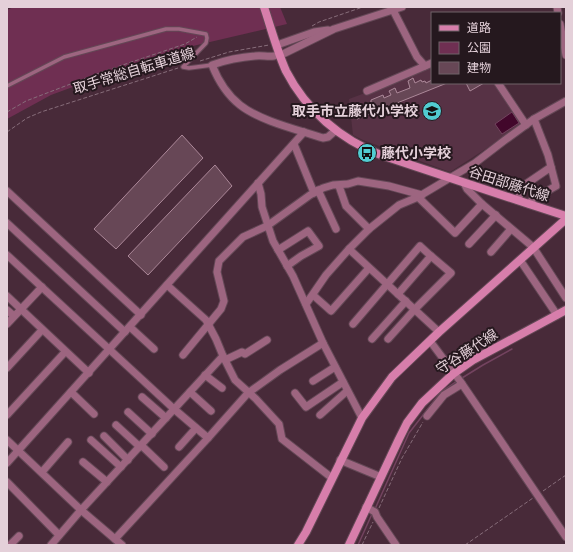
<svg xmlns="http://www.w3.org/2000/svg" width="573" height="552" viewBox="0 0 573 552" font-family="'Fira Sans','Noto Sans JP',sans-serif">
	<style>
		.built { fill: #573245 }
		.green { fill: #6f2f52 }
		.water { fill: #42072b; stroke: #73435f }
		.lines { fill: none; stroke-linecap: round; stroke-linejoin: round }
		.stream { stroke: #73435f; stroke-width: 1.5 }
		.building { fill: #674756; stroke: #ac8899 }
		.lane-casing { stroke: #644856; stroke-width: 5.5 }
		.street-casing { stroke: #644856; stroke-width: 9 }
		.secondary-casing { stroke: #644856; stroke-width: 10 }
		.path { stroke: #876d7a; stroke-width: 1; stroke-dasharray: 4 2; stroke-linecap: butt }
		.lane { stroke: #9d6580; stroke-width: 3.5 }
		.street { stroke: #9d6580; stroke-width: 7 }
		.secondary { stroke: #d77eab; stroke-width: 8 }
		.labels { text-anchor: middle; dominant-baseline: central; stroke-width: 4; stroke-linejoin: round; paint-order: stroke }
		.street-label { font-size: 14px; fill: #e4d0d9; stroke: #25181e }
		.poi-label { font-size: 14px; font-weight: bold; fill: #e4d0d9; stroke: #25181e; text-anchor: end }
	</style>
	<rect width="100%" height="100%" fill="#482a39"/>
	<polygon class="built" points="432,65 432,83 495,83 523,125 450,172 363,140 353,135 349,99 397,81"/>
	<polygon class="green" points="14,7 280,7 287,24 180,49 160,55 51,95 7,119 7,10"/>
	<polygon class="water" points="512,112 519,123 502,134 495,124"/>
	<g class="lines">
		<g class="stream">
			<polyline points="462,378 483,365 512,349"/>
			<polyline points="375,509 409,433 441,392 457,381"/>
			<polyline points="358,545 372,514"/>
		</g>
	</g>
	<g class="building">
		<polygon points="413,78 415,83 421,80 422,82 425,81 426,83 432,80 432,83 447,83 357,119 355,109 371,102 371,100 383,95 384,98 391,95 389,91 395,88 397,93 410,88 408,81"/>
		<polygon points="466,83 484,83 470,91"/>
		<polygon points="182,135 203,158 116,249 94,229"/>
		<polygon points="215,165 232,186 148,275 128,256"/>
	</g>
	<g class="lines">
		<defs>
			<polyline id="lane" points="7,86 64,57 166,29 179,29 206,34 207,38 206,43 183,67 189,68 212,65"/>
			<g id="street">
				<polyline points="557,7 558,13"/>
				<polyline points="393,10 417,57 425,66"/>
				<polyline points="560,24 566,55"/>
				<polyline points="277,45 314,32 328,30"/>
				<polyline points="285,53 334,29 402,7"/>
				<path d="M274,56C267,57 262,55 255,56C241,57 226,60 212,65C218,80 226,94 240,105C260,121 299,130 323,138L328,137L336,130"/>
				<polyline points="498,83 526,125"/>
				<polyline points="367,91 432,63"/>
				<polyline points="294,144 314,193"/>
				<polyline points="258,183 261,194 262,207 273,241 293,276 323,343 362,418"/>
				<polyline points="464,183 467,189 482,204 533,247 566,298"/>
				<polyline points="339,186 346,206 369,229"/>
				<polyline points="318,190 336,229"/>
				<polyline points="7,191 141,315"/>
				<polyline points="418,197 455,233 482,204"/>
				<polyline points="517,200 526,184 551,167"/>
				<polyline points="529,204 533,199 556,186 548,155 534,119"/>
				<polyline points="7,223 125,332"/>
				<polyline points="469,244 496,215"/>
				<polyline points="349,249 439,332"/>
				<polyline points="278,250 308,231 319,246 301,256 287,266"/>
				<polyline points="491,252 511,229"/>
				<polyline points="7,255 174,409 208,438 248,393 280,370 323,343"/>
				<polyline points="520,260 557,315"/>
				<polyline points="167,285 206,320 216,339 223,356 235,380 256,399 279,424 282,439 332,478"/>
				<polyline points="313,295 331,311 369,268"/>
				<polyline points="7,296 89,373"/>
				<polyline points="306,304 326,275 349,249 369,229 399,205 418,197 475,163 505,140 534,119 566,101"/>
				<polyline points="7,310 14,316"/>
				<polyline points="7,324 42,287"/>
				<polyline points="353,324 420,246 431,256 398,294"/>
				<polyline points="130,327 154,349"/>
				<polyline points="372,339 406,301"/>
				<polyline points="388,339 415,309 451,273 431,256"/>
				<polyline points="430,341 460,381 566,537"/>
				<polyline points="183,355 221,309 224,301 217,272 219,261 243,237 267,226 310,195 323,188 333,185 348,184 358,181 389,186 422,195"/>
				<polyline points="225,360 242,352 245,354 267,340"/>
				<polyline points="7,368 42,330"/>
				<polyline points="205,375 222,388"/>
				<polyline points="313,381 335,367"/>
				<polyline points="71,392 94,414"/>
				<polyline points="190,392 211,411"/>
				<polyline points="295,393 306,407 343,382"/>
				<polyline points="142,397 166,418"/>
				<polyline points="128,412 152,434"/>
				<polyline points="7,415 65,352"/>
				<polyline points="320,415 347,391"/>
				<polyline points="427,416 444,395 462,384"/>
				<polyline points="116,425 140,447"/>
				<polyline points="104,436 128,460"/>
				<polyline points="7,440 81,510 122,545"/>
				<polyline points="91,440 121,467"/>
				<polyline points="141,445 164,467"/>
				<polyline points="179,447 196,428"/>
				<polyline points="340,460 381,477"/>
				<polyline points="83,462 107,482"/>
				<polyline points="7,463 304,132"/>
				<polyline points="42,472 68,442"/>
				<polyline points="7,482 59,535"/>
				<polyline points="366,507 375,512 377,517 396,545"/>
				<polyline points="115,539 208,438"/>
				<polyline points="10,545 19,536"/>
				<polyline points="51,545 81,510 223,356"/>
			</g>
			<g id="secondary">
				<path d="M264,7C271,28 277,51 286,71C306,110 341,140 381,155L529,204L566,216"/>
				<polyline points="298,545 306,532 362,418 392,377 439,332 566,219"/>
				<polyline points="349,545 399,439 407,423 422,403 453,374 473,360 566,310"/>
			</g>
		</defs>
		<use href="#lane" class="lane-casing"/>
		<use href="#street" class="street-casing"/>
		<use href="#secondary" class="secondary-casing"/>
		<g class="path">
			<polyline points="312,26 319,22 363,7"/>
			<polyline points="200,61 229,52 269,45"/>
			<polyline points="7,112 26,101 102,72 185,44 197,37"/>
			<polyline points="7,132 27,118 41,112 178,68"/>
			<polyline points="543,491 566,475"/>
			<polyline points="379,508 402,458 423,422"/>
			<polyline points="362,545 373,522"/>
			<polyline points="465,545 533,498"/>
		</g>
		<use href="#lane" class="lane"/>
		<use href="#street" class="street"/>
		<use href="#secondary" class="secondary"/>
	</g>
	<defs>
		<symbol id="school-disc" viewBox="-11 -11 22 22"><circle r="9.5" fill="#51ccd1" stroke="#25181e"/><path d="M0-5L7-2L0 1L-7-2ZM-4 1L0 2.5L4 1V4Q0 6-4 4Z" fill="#111"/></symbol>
		<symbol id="bus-disc" viewBox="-11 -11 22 22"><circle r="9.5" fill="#51ccd1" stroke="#25181e"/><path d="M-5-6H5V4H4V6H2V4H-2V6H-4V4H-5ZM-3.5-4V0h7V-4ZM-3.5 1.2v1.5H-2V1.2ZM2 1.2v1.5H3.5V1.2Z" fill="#111"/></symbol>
	</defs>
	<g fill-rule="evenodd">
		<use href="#school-disc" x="421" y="100" width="22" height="22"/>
		<use href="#bus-disc" x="356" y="142" width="22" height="22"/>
	</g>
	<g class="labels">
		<g class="street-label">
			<text transform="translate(134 71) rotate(-17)">取手常総自転車道線</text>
			<text transform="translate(509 184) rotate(18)">谷田部藤代線</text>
			<text transform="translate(467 352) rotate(-33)">守谷藤代線</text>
		</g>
		<g class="poi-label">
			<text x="418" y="111">取手市立藤代小学校</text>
			<text x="381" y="153" text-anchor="start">藤代小学校</text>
		</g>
	</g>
	<rect width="573" height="552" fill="none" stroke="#e4d0d9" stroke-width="16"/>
	<rect x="431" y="12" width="130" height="72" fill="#25181e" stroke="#716269"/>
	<rect x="439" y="25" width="20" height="6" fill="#d77eab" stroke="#716269"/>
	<text x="467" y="32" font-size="12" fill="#e4d0d9">道路</text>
	<rect x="439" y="42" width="20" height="12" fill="#6f2f52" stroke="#716269"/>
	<text x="467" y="52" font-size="12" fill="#e4d0d9">公園</text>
	<rect x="439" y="62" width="20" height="12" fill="#674756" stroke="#716269"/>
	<text x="467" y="72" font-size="12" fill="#e4d0d9">建物</text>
</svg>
